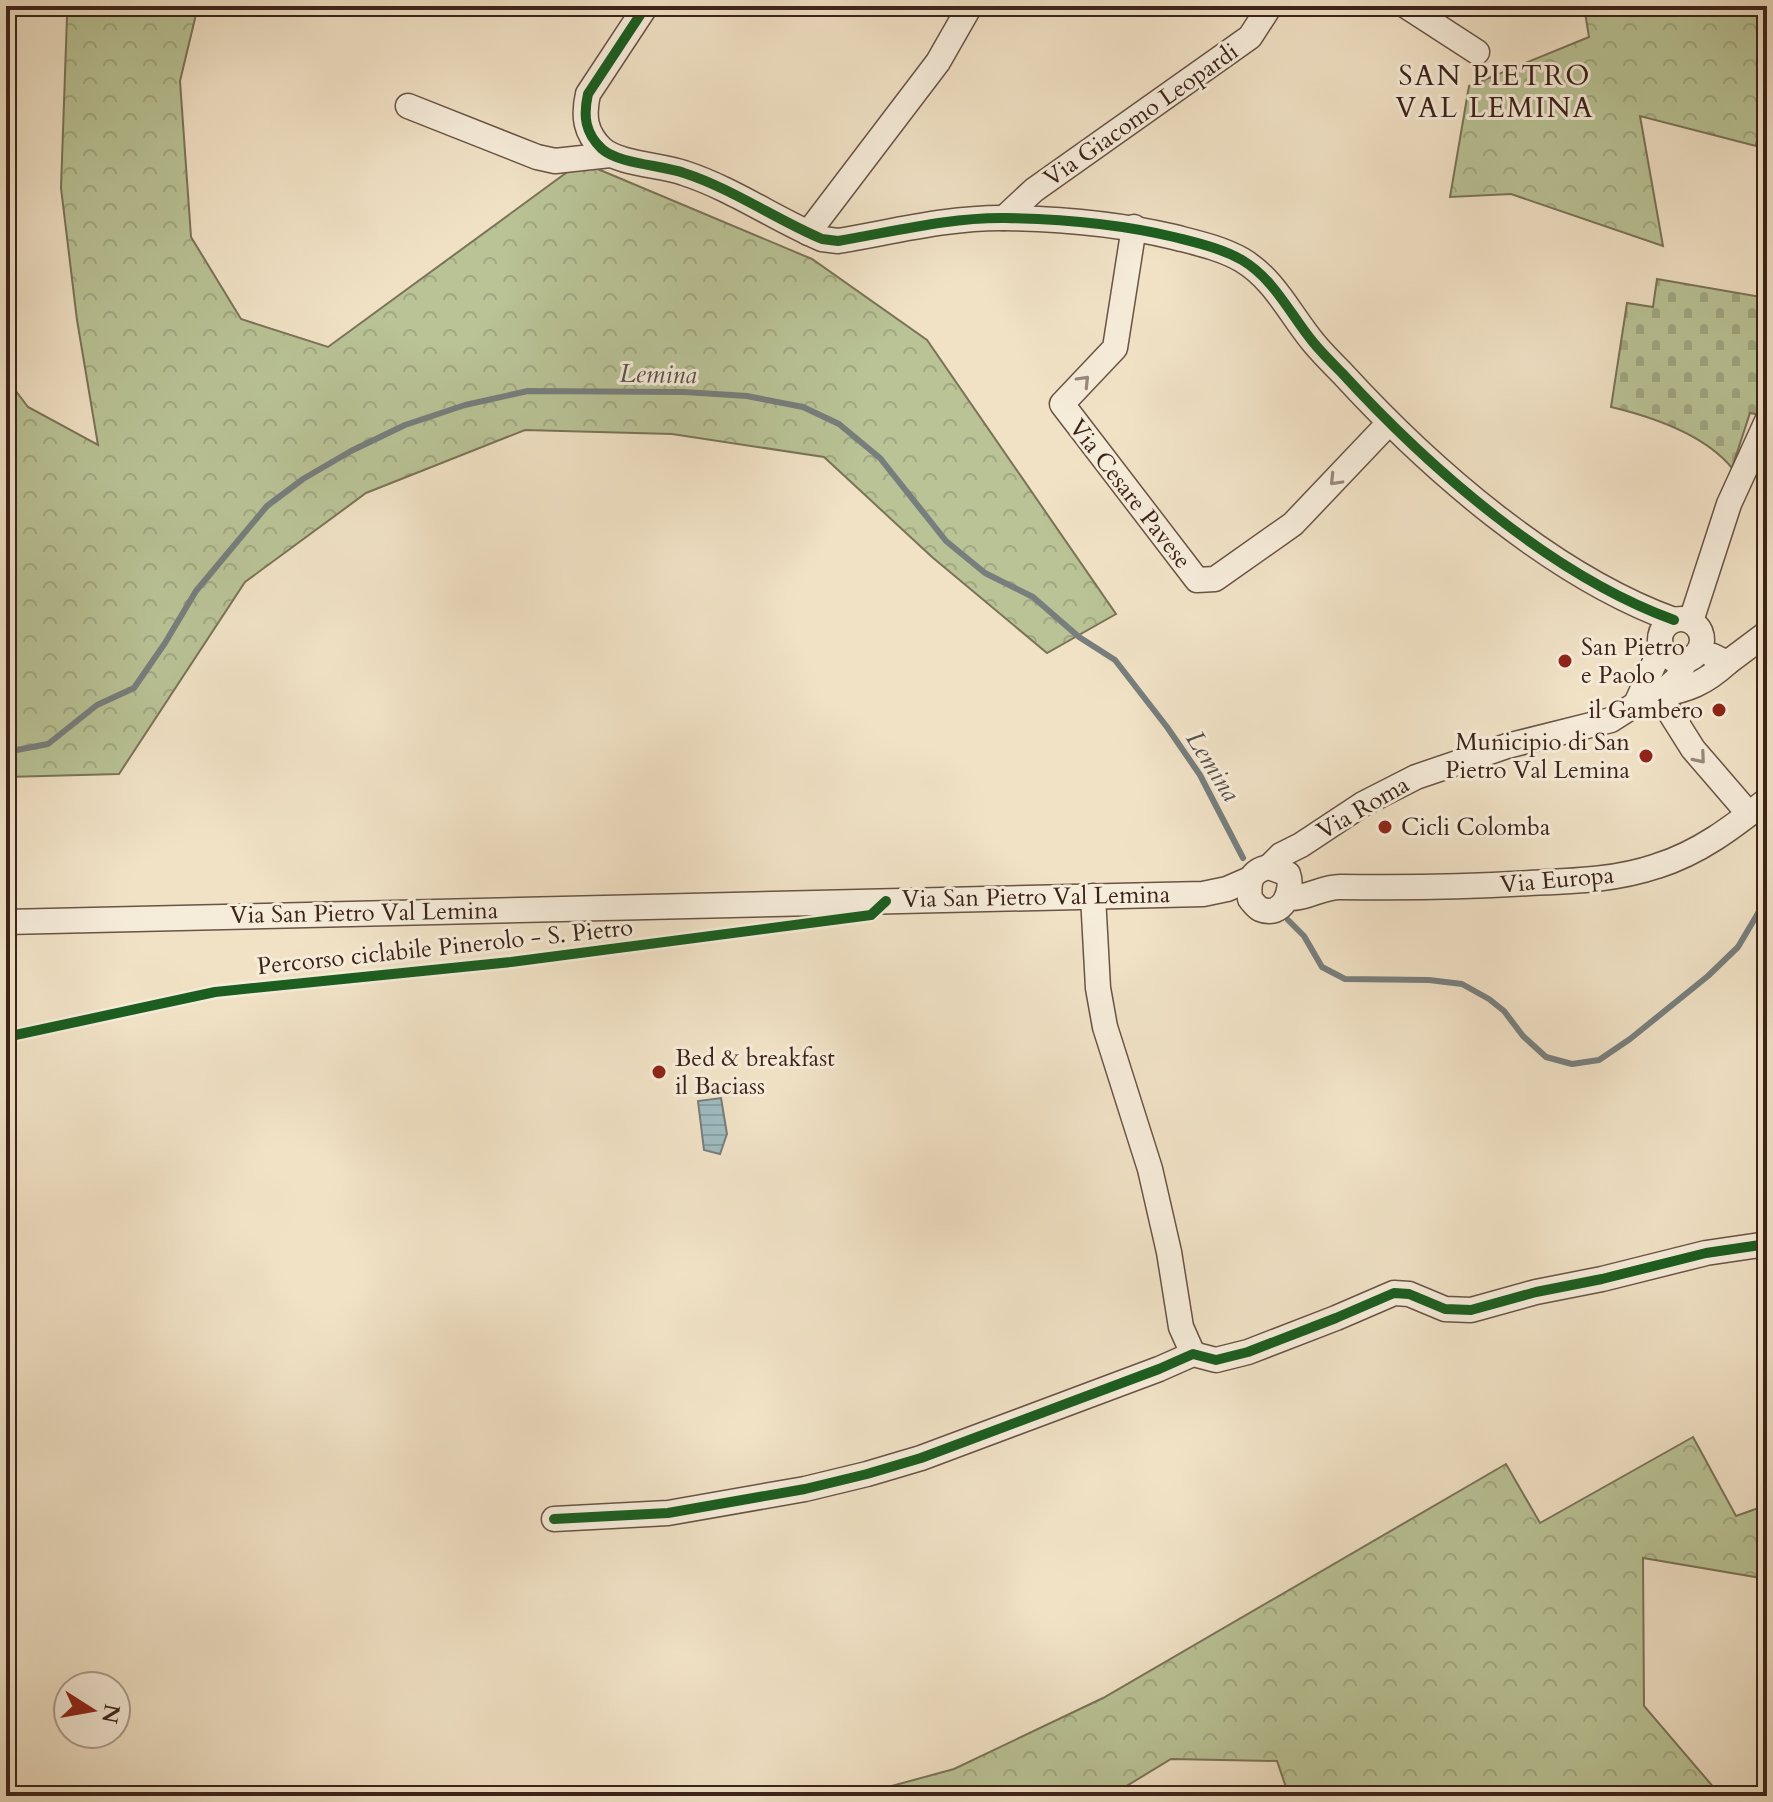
<svg xmlns="http://www.w3.org/2000/svg" width="1773" height="1802" viewBox="0 0 1773 1802" font-family="Cardo,serif">
	<style>
		.forest { fill: url(#forest-crowns); stroke: #7a7358; stroke-width: 2 }
		.cemetery { fill: url(#cemetery-stones); stroke: #7a7358; stroke-width: 2 }
		.water { fill: url(#water-rules); stroke: #777e7d; stroke-width: 2 }
		.lines { fill: none; stroke-linecap: round; stroke-linejoin: round }
		.stream { stroke: #777e7d; stroke-width: 6 }
		.minor-casing { stroke: #695345; stroke-width: 27 }
		.minor { stroke: #f6ecda; stroke-width: 24 }
		.cycleway-casing { stroke: #f6ecda; stroke-width: 15 }
		.cycleway { stroke: #1b5e20; stroke-width: 10 }
		.oneway { stroke: #99887a }
		.poi-dot { fill: #8f2418; stroke: #f6ecda; stroke-width: 3 }
		.labels { text-anchor: middle; dominant-baseline: central; stroke-width: 6; stroke-linejoin: round; paint-order: stroke }
		.street-label { font-size: 24px; fill: #3c231a; stroke: #f6ecda }
		.poi-label { font-size: 24px; fill: #3c231a; stroke: #f6ecda; text-anchor: start }
		.water-label { font-size: 26px; font-style: italic; fill: #5a514c; stroke: #f6ecda }
		.quarter-label { font-size: 28px; letter-spacing: 2px; fill: #3c231a; stroke: #f6ecda }
	</style>
	<defs>
		<pattern id="forest-crowns" width="20" height="18" patternUnits="userSpaceOnUse" patternTransform="scale(2)"><rect width="20" height="18" fill="#b9c396"/><path d="M2 6a3 3 0 1 1 6 0M12 15a3 3 0 1 1 6 0" fill="none" stroke="#a0a781"/></pattern>
		<pattern id="cemetery-stones" width="16" height="16" patternUnits="userSpaceOnUse" patternTransform="scale(2)"><rect width="16" height="16" fill="#b9c396"/><path d="M2 7V4a2 2 0 0 1 4 0v3zM10 15v-3a2 2 0 0 1 4 0v3z" fill="#a0a781"/></pattern>
		<pattern id="water-rules" width="6" height="5" patternUnits="userSpaceOnUse" patternTransform="scale(2)"><rect width="6" height="5" fill="#9fbbbf"/><path d="M0 2.5h6" fill="none" stroke="#8aa0a4"/></pattern>
	</defs>
	<rect width="100%" height="100%" fill="#f1e2c6"/>
	<filter id="stains"><feTurbulence type="fractalNoise" baseFrequency=".0025" numOctaves="4"/><feColorMatrix values="0 0 0 0 .2 0 0 0 0 .09 0 0 0 0 .02 0 0 0 .5 -.17"/></filter>
	<radialGradient id="worn" r=".72"><stop offset=".6" stop-color="#630" stop-opacity="0"/><stop offset="1" stop-color="#630" stop-opacity=".3"/></radialGradient>
	<g class="forest">
		<polygon points="75,6 198,6 180,81 191,237 241,319 328,347 581,162 812,259 927,340 1116,614 1047,653 932,557 824,457 672,434 525,430 366,493 245,582 119,774 6,777 6,378 28,407 98,445 77,320 61,188 67,17"/>
		<polygon points="1584,6 1767,6 1767,79 1756,146 1640,116 1663,246 1511,194 1450,197 1469,86 1589,37"/>
		<polygon points="1693,1437 1736,1516 1767,1505 1767,1579 1643,1558 1644,1706 1721,1796 1289,1796 1277,1761 1171,1759 1110,1796 855,1796 954,1769 1103,1698 1506,1464 1540,1523"/>
	</g>
	<path class="cemetery" d="M1657,279L1767,298V384L1761,415L1750,413L1732,468C1704,434 1653,417 1611,407L1627,303L1653,307Z"/>
	<polygon class="water" points="721,1098 727,1134 720,1154 704,1150 698,1101"/>
	<g class="lines">
		<g class="stream">
			<polyline points="6,752 48,744 97,705 134,688 165,643 196,591 267,506 303,479 351,451 405,425 465,405 528,391 684,392 747,396 803,407 839,424 880,458 946,541 985,573 1033,597 1079,637 1115,660 1167,727 1200,775 1243,858"/>
			<polyline points="1288,920 1304,936 1322,967 1345,979 1429,980 1462,984 1489,999 1504,1011 1523,1036 1546,1057 1572,1064 1599,1060 1630,1039 1708,976 1738,947 1767,898"/>
		</g>
		<defs>
			<g id="minor">
				<path d="M646,6L588,94C583,116 585,133 602,149C619,164 662,165 684,173C733,189 775,219 822,239L838,241C892,232 950,217 1006,218C1061,219 1120,224 1174,237C1197,243 1221,248 1242,260C1274,279 1290,314 1313,342C1322,353 1332,363 1342,373C1429,468 1552,576 1674,620"/>
				<polyline points="1406,6 1477,52"/>
				<polyline points="408,106 537,157 555,161 610,155"/>
				<polyline points="1004,218 1034,190 1250,37 1270,6"/>
				<polyline points="1134,227 1115,348 1062,404 1197,580 1215,579 1293,524 1388,424"/>
				<polyline points="808,233 938,62 970,6"/>
				<circle cx="1681" cy="640" r="21"/>
				<polyline points="1691,621 1729,504 1767,421"/>
				<polyline points="1713,656 1727,663 1767,633"/>
				<path d="M1727,663C1705,683 1688,690 1659,695L1693,749L1749,814"/>
				<polyline points="1636,704 1661,648"/>
				<polyline points="1269,867 1281,855 1301,845 1363,804 1416,777 1507,746 1611,720 1636,704 1659,695 1677,679 1685,661"/>
				<path d="M1269,867L1288,874C1294,890 1283,919 1260,909C1256,907 1253,902 1250,899C1248,882 1250,871 1269,867Z"/>
				<polyline points="1093,896 1098,988 1105,1027 1150,1169 1169,1252 1181,1327 1193,1354"/>
				<path d="M1287,898C1307,899 1321,887 1340,887C1403,888 1467,887 1530,883C1573,881 1616,880 1657,866C1699,853 1733,827 1767,800"/>
				<polyline points="6,922 1203,894 1227,889 1250,879"/>
				<polyline points="554,1519 668,1513 805,1489 867,1474 921,1458 1159,1369 1193,1354 1216,1360 1248,1352 1336,1318 1394,1293 1409,1294 1445,1309 1471,1310 1536,1292 1602,1279 1706,1253 1767,1244"/>
			</g>
		</defs>
		<use href="#minor" class="minor-casing"/>
		<use href="#minor" class="minor"/>
		<defs>
			<g id="cycleway">
				<path d="M646,6L588,94C583,116 585,133 602,149C619,164 662,165 684,173C733,189 775,219 822,239L838,241C892,232 950,217 1006,218C1061,219 1120,224 1174,237C1197,243 1221,248 1242,260C1274,279 1290,314 1313,342C1322,353 1332,363 1342,373C1429,468 1552,576 1674,620"/>
				<polyline points="6,1037 215,992 511,962 871,915 886,901"/>
				<polyline points="554,1519 668,1513 805,1489 867,1474 921,1458 1159,1369 1193,1354 1216,1360 1248,1352 1336,1318 1394,1293 1409,1294 1445,1309 1471,1310 1536,1292 1602,1279 1706,1253 1767,1244"/>
			</g>
		</defs>
		<use href="#cycleway" class="cycleway-casing"/>
		<use href="#cycleway" class="cycleway"/>
	</g>
	<defs><path id="oneway-chevron" d="M-2-3.5L2.5 0L-2 3.5" fill="none" stroke-width="1.6" stroke-linecap="round" stroke-linejoin="round" transform="scale(2)"/></defs>
	<g class="oneway">
		<use href="#oneway-chevron" transform="translate(1084 381) rotate(-46)"/>
		<use href="#oneway-chevron" transform="translate(1335 480) rotate(134)"/>
		<use href="#oneway-chevron" transform="translate(1700 758) rotate(50)"/>
	</g>
	<g class="poi-dot">
		<circle cx="1565" cy="661" r="8"/>
		<circle cx="1719" cy="710" r="8"/>
		<circle cx="1646" cy="756" r="8"/>
		<circle cx="1385" cy="827" r="8"/>
		<circle cx="659" cy="1072" r="8"/>
	</g>
	<g class="labels">
		<g class="street-label">
			<text transform="translate(1141 115) rotate(-35)">Via Giacomo Leopardi</text>
			<text transform="translate(1130 494) rotate(52)">Via Cesare Pavese</text>
			<text transform="translate(1363 808) rotate(-30)">Via Roma</text>
			<text transform="translate(1557 880) rotate(-5)">Via Europa</text>
			<text transform="translate(1036 897) rotate(-1)">Via San Pietro Val Lemina</text>
			<text transform="translate(364 913) rotate(-1)">Via San Pietro Val Lemina</text>
			<text transform="translate(445 947) rotate(-6)">Percorso ciclabile Pinerolo - S. Pietro</text>
		</g>
		<g class="poi-label">
			<text x="1581" y="647">San Pietro<tspan x="1581" dy="28">e Paolo</tspan></text>
			<text x="1703" y="710" text-anchor="end">il Gambero</text>
			<text x="1630" y="742" text-anchor="end">Municipio di San<tspan x="1630" dy="28">Pietro Val Lemina</tspan></text>
			<text x="1401" y="827">Cicli Colomba</text>
			<text x="675" y="1058">Bed &amp; breakfast<tspan x="675" dy="28">il Baciass</tspan></text>
		</g>
		<g class="water-label">
			<text transform="translate(658 374) rotate(1)">Lemina</text>
			<text transform="translate(1213 766) rotate(58)">Lemina</text>
		</g>
		<g class="quarter-label">
			<text x="1495" y="76">SAN PIETRO<tspan x="1495" dy="32">VAL LEMINA</tspan></text>
		</g>
	</g>
	<rect width="1773" height="1802" fill="none" stroke="#f1e2c6" stroke-width="32"/>
	<rect x="8" y="8" width="1757" height="1786" fill="none" stroke="#3c231a" stroke-width="4"/>
	<rect x="16" y="16" width="1741" height="1770" fill="none" stroke="#3c231a" stroke-width="2"/>
	<g transform="translate(92 1710) rotate(101)"><circle r="38" fill="#f6ecda" stroke="#ac9c8d" stroke-width="2"/>
	<path d="M0-6L14 30L0 20L-14 30Z" fill="#8f2418"/>
	<text y="-12" font-size="22" font-weight="bold" text-anchor="middle" fill="#3c231a">N</text>
	</g>
	<rect width="100%" height="100%" filter="url(#stains)"/>
	<rect width="100%" height="100%" fill="url(#worn)"/>
</svg>
